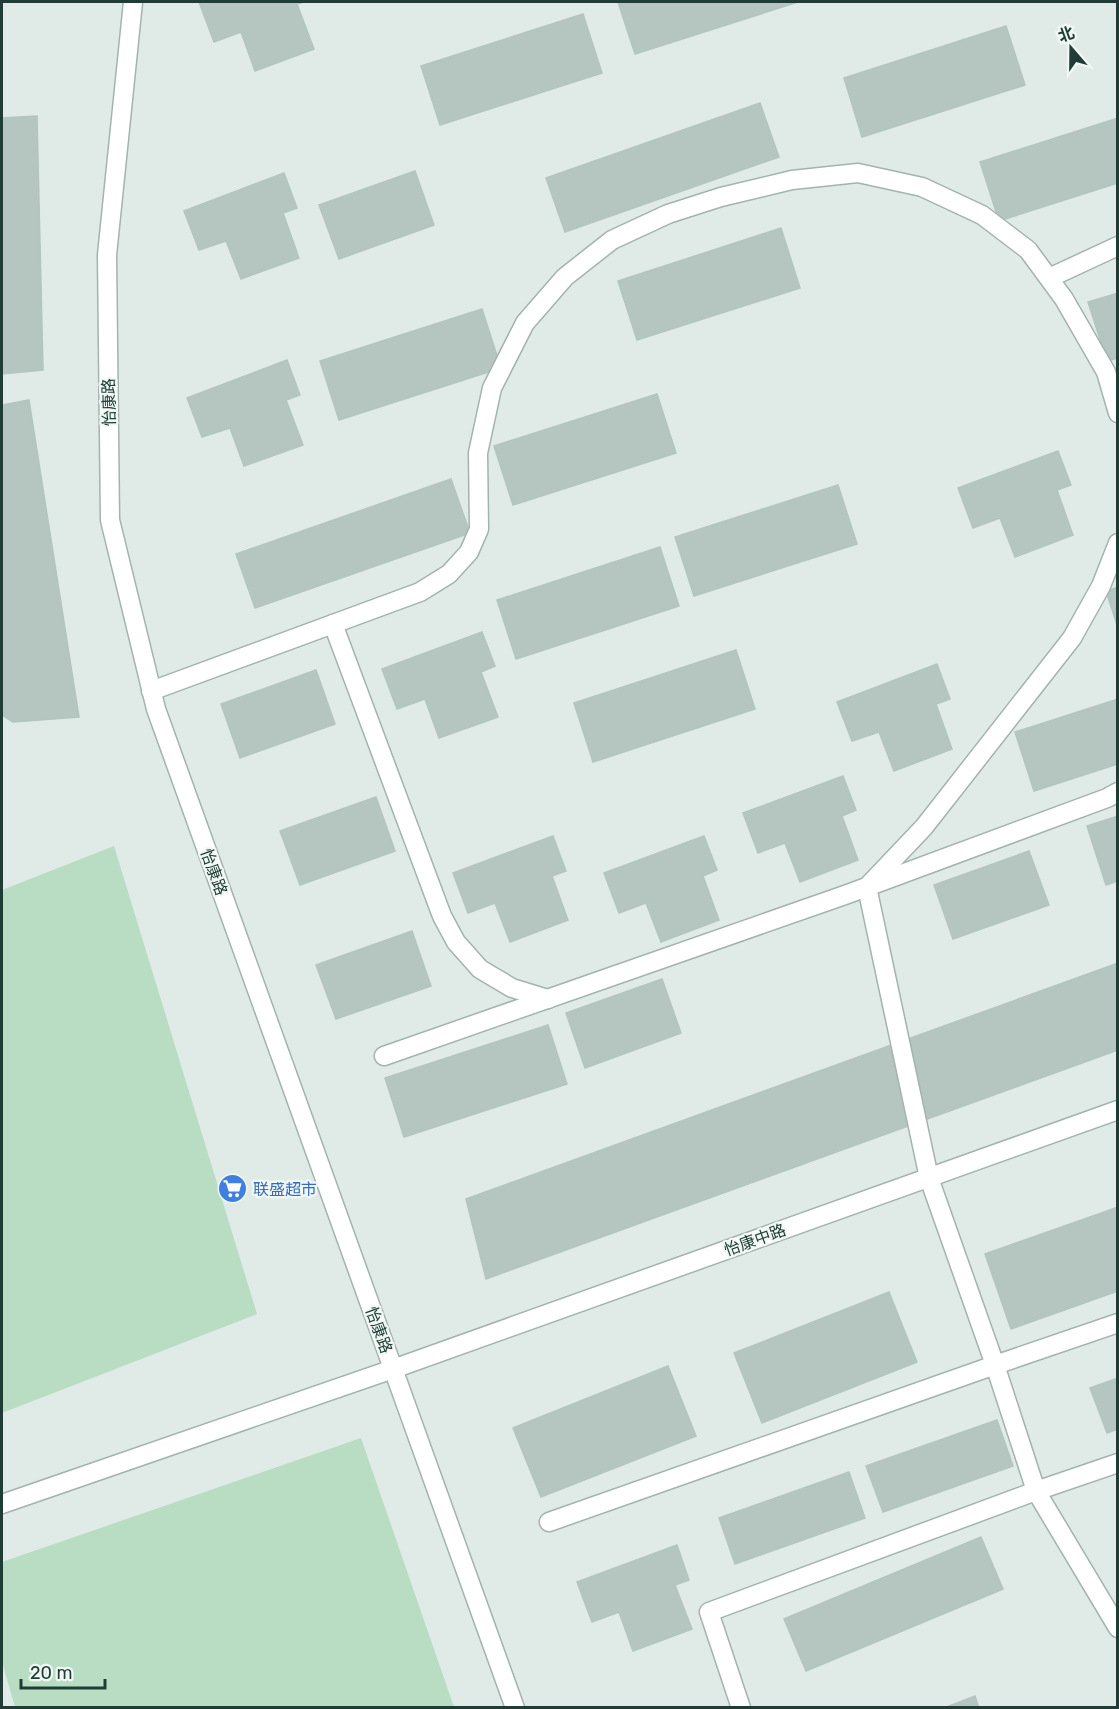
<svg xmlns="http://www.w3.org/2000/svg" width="1119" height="1709" viewBox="0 0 1119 1709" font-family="Rubik,'Noto Sans SC',sans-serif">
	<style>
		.green { fill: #b8ddc3 }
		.building { fill: #b5c6c0; stroke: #b2c5be; stroke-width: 1.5 }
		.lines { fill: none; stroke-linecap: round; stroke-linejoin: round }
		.minor-casing { stroke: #a3b3ae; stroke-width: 21 }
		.minor { stroke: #fff; stroke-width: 18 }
		.labels { text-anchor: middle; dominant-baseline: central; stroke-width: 4.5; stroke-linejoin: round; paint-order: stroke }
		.street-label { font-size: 16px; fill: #203c36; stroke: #f1f8f4 }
		.shop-label { font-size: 16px; fill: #366cbe; stroke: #f1f8f4; text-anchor: start }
	</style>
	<rect width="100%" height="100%" fill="#e0ebe7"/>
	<g class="green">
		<polygon points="114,846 257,1314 2,1413 2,890"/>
		<polygon points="361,1438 454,1707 15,1707 2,1662 2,1562"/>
	</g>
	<g class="building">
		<polygon points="199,2 304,2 297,4 314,49 255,71 241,32 214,42"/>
		<polygon points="618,2 798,2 635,54"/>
		<polygon points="583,14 602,73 440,125 421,66"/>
		<polygon points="1006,26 1025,85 862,137 844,78"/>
		<polygon points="760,103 779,157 565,232 546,178"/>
		<polygon points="37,116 43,370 2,374 2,118"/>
		<polygon points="1118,118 1118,183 999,221 980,162"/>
		<polygon points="415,171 434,225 339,259 319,205"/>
		<polygon points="284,173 297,208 283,213 299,258 241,279 226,241 199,250 184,211"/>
		<polygon points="781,228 800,288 637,340 618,281"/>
		<polygon points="1118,293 1118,358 1107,361 1088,302"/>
		<polygon points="482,309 501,368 339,420 320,361"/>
		<polygon points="287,360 300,395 286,400 303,445 244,466 230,428 202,437 187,398"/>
		<polygon points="657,394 676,453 513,505 494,446"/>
		<polygon points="29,400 79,717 13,722 2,715 2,405"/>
		<polygon points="1058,451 1071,485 1057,490 1073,535 1015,557 1000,518 973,528 958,488"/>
		<polygon points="451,479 470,533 255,608 236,554"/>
		<polygon points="838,485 857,544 694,596 675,537"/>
		<polygon points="660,547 679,606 516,659 497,600"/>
		<polygon points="1118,587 1118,628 1106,591"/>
		<polygon points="482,632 495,666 481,672 498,717 439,738 425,699 397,709 382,669"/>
		<polygon points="736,650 755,709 593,762 574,703"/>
		<polygon points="937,664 950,699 936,704 952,749 894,771 879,732 852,741 837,702"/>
		<polygon points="316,670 335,724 240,758 221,704"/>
		<polygon points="1118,699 1118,764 1034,791 1015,732"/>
		<polygon points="843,776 856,810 842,816 858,860 800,882 785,843 758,853 743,813"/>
		<polygon points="376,797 395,851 300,885 280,831"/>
		<polygon points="1118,816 1118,881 1106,885 1087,826"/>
		<polygon points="553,836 566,871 552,876 568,920 510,942 495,903 468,913 453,873"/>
		<polygon points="704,836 717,870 703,876 719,920 661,942 646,903 619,913 604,873"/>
		<polygon points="1029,851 1049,905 953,939 934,885"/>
		<polygon points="412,931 431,986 336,1019 316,965"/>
		<polygon points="1118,963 1118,1050 486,1279 466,1199"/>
		<polygon points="662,979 681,1033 585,1068 566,1013"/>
		<polygon points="548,1025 567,1084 404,1137 385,1078"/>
		<polygon points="1118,1207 1118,1291 1011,1329 985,1254"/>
		<polygon points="889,1292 917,1362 762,1423 734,1353"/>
		<polygon points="668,1366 696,1436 541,1497 513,1428"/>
		<polygon points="1118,1378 1118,1429 1107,1433 1090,1388"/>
		<polygon points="997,1420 1013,1466 883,1512 866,1466"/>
		<polygon points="849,1472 865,1518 735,1564 719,1518"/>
		<polygon points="981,1537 1003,1589 806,1671 784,1619"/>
		<polygon points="677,1545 689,1580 675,1585 692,1629 633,1651 619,1612 592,1622 577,1582"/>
		<polygon points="975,1696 979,1708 944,1708"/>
	</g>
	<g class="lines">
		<defs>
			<g id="minor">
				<polyline points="133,2 107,255 110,520 156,709 515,1708"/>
				<polyline points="1049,278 1118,246"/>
				<polyline points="1118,543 1101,586 1072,638 924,827 867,887 929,1178 995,1365 1036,1491 1118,1628"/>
				<polyline points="333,624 442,916 456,942 480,969 512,988 548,999"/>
				<polyline points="151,691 420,592 449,574 469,552 479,529 478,453 492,388 525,323 565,277 612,240 668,214 721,197 792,180 858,173 922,187 982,215 1028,250 1064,299 1106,372 1118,413"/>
				<polyline points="384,1056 845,895 1107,798 1118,792"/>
				<polyline points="2,1504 393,1369 1118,1110"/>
				<polyline points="549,1522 995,1365 1118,1323"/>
				<polyline points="741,1708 709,1612 1036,1491 1118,1463"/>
			</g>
		</defs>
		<use href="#minor" class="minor-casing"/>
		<use href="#minor" class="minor"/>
	</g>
	<defs>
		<symbol id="supermarket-disc" viewBox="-11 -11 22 22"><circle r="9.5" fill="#3f7fe0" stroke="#f1f8f4"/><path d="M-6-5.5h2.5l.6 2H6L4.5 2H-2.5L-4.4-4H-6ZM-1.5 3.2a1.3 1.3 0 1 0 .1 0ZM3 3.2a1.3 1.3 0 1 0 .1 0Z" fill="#fff"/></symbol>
	</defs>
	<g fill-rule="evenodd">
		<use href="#supermarket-disc" x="216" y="1172" width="33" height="33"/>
	</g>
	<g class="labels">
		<g class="street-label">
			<text transform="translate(109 402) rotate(-91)">怡康路</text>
			<text transform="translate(214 872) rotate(70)">怡康路</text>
			<text transform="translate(755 1240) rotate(-20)">怡康中路</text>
			<text transform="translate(379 1330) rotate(70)">怡康路</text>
		</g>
		<g class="shop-label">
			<text x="253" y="1189">联盛超市</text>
		</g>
	</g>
	<rect width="1119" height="1709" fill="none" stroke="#203c36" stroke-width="6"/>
	<g transform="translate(1071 48) rotate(340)" stroke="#f1f8f4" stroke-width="4.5" paint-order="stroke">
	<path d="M0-4.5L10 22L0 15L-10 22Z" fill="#203c36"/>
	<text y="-9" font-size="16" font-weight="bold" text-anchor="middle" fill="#203c36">北</text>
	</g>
	<path d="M21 1679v9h84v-9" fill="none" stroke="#203c36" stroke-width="3"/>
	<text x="30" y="1679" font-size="18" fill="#203c36" stroke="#f1f8f4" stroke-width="4.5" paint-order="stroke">20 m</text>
</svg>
